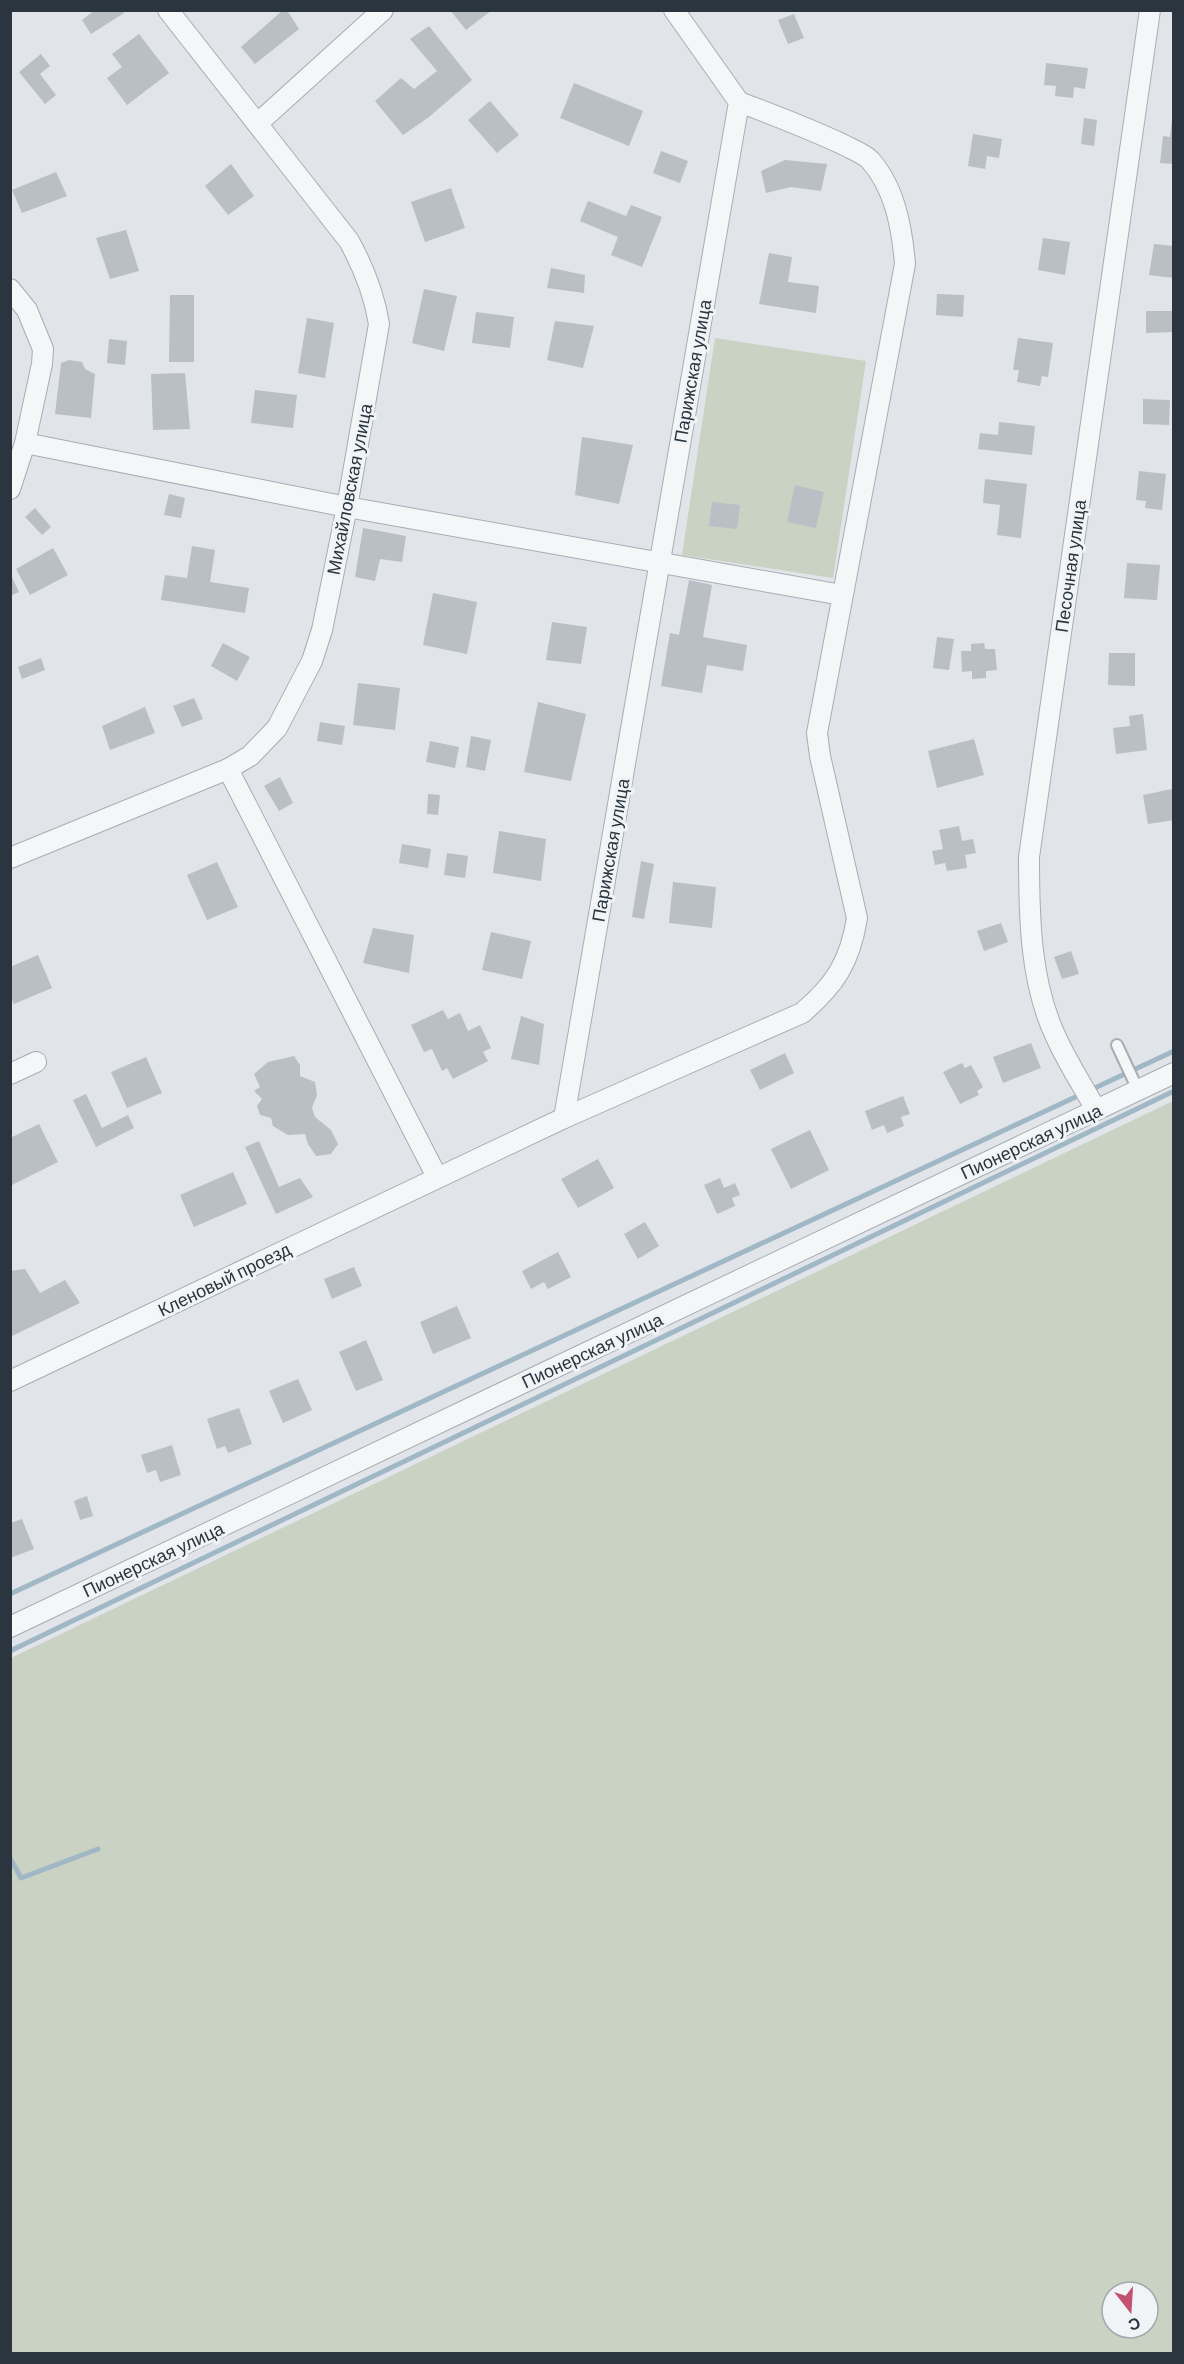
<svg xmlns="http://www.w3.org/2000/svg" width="1184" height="2364" viewBox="0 0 1184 2364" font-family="Barlow,sans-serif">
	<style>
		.green { fill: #c9d2c3; fill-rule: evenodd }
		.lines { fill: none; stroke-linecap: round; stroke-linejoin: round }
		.stream { stroke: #a0b7c6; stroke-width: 5 }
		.building { fill: #b9bfc5 }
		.service-casing { stroke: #a7adb3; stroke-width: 14 }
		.minor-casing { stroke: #a7adb3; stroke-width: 22 }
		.service { stroke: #f4f6f7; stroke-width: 10 }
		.minor { stroke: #f4f6f7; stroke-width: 20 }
		.labels { text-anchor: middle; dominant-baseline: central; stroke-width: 6; stroke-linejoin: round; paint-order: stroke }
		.street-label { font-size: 18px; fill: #2b353f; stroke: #f1f4f6 }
	</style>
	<rect width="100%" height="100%" fill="#e1e5e9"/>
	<g class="green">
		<polygon points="715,338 866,361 833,578 682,555"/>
		<path d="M1173,1101V2353H11V1658ZM1112,2292H1148V2328H1112Z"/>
	</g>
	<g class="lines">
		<g class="stream">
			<polyline points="10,1594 1174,1051"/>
			<polyline points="10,1651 1174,1091"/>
			<polyline points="10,1858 21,1878 98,1849"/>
		</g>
	</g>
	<g class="building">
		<polygon points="95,10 122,10 124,13 91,34 82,20"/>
		<polygon points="283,10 287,10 299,29 255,64 241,47"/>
		<polygon points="450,10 492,10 466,30"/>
		<polygon points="794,14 804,38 788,44 778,20"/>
		<polygon points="429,26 472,80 429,117 403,135 375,101 401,78 414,89 437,71 410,39"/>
		<polygon points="139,34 169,73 127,105 107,78 122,67 112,54"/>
		<polygon points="41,54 50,66 40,74 56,95 45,104 19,72"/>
		<polygon points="1046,63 1088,68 1085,89 1074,87 1073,98 1055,96 1056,86 1044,85"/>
		<polygon points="574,83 643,111 629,146 560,118"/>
		<polygon points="490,101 519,135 497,153 468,120"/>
		<polygon points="1084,118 1097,120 1094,146 1081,144"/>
		<polygon points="1172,120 1174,120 1174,164 1160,163 1163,136 1170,137"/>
		<polygon points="973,134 1002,139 999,158 987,156 985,169 968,166"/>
		<polygon points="661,151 688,161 680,183 653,173"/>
		<polygon points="785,160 827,164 821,191 791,187 766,193 761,171"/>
		<polygon points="231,164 254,196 228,215 205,186"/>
		<polygon points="56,172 67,196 22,213 12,190"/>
		<polygon points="451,188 465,228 425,242 411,202"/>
		<polygon points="588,201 626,216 631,205 662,217 642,267 611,255 618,237 580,221"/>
		<polygon points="126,230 139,271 110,279 96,238"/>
		<polygon points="1043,238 1070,242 1065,275 1038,270"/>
		<polygon points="1154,244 1174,246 1174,278 1149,275"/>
		<polygon points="769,253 792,257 788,282 819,286 816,313 759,304"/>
		<polygon points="551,268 585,275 584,293 547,288"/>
		<polygon points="424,289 457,296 444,351 412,343"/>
		<polygon points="937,294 964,295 963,317 936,315"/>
		<polygon points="170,295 194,295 194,362 169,362"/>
		<polygon points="1146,311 1174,311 1174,332 1146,333"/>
		<polygon points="476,312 514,317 510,348 472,343"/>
		<polygon points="307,318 334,323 325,378 298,373"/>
		<polygon points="555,321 594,326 583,368 547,360"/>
		<polygon points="1018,338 1053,343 1048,377 1042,376 1040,386 1017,382 1019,370 1013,370"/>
		<polygon points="109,339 127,341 125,365 107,363"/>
		<polygon points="69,360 82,362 85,369 95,374 91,418 55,414 61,363"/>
		<polygon points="185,373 190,429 153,430 151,374"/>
		<polygon points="255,390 297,395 293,428 251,423"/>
		<polygon points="1143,399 1170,400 1169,425 1143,424"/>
		<polygon points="999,422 1035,426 1032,455 978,449 980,433 998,435"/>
		<polygon points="582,437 633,445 619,504 575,495"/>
		<polygon points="1139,471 1166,474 1162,510 1145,508 1146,501 1136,500"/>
		<polygon points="985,479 1027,484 1021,538 997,535 1000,505 983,503"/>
		<polygon points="795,485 824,492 816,528 787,522"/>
		<polygon points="169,494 185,498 181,518 164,515"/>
		<polygon points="712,502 740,505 737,529 709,526"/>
		<polygon points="35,508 51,527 42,535 25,517"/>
		<polygon points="363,528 406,536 402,562 380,559 375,581 355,577"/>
		<polygon points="192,546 215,550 210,582 249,588 245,613 161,600 165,575 187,578"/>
		<polygon points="53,548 68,575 30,595 16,569"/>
		<polygon points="1127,563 1160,565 1157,600 1124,598"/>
		<polygon points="10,573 19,592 10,596"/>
		<polygon points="689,580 712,585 703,637 747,645 743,671 707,665 702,693 661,686 670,633 679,635"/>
		<polygon points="433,593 477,602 467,654 423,645"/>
		<polygon points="552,622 587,627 581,664 546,660"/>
		<polygon points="937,637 954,639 949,670 933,668"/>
		<polygon points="223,643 250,657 237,681 211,666"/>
		<polygon points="984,643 985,649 995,649 997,670 986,671 986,678 972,679 972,671 962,672 961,651 971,651 971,644"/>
		<polygon points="1109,653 1135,653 1135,686 1108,685"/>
		<polygon points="41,658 45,670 22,679 18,667"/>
		<polygon points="358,683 400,688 395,730 353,725"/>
		<polygon points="194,698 203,719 182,727 173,706"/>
		<polygon points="538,702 586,714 571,781 524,772"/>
		<polygon points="145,707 155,733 110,750 102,726"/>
		<polygon points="1143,714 1147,750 1116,754 1113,728 1130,726 1129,716"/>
		<polygon points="320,722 345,726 342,745 317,741"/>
		<polygon points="471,736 491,740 485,771 466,767"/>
		<polygon points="974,739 984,775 937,788 928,751"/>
		<polygon points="430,741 459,747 455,768 426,762"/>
		<polygon points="280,777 293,803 279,811 264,786"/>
		<polygon points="1172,789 1174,820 1148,824 1143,795"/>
		<polygon points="428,794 440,795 438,815 427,814"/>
		<polygon points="959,826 962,841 973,839 976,853 965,855 967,868 947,871 945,863 935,865 932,851 943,849 939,830"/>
		<polygon points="499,831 546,839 541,881 493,873"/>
		<polygon points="402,844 431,849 428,868 399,863"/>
		<polygon points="447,853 468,856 465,878 444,875"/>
		<polygon points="641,861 654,864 644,919 632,917"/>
		<polygon points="217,862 238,907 207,920 187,875"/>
		<polygon points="673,882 716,887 712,928 669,923"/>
		<polygon points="1001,923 1008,942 984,951 977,931"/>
		<polygon points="373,928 414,935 409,973 363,963"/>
		<polygon points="491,932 531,941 522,979 482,970"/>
		<polygon points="1071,951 1079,974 1062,979 1054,957"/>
		<polygon points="38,955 52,988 14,1004 10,996 10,967"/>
		<polygon points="443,1010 448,1019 460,1013 468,1031 480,1025 491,1048 483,1052 488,1061 453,1079 447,1068 442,1071 432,1049 424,1052 411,1025"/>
		<polygon points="521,1016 544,1024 539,1065 511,1059"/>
		<polygon points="1031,1043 1041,1068 1003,1083 993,1057"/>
		<polygon points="785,1053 794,1073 760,1090 750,1070"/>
		<polygon points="294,1056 300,1065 300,1076 315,1082 317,1095 312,1108 315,1117 331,1130 338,1144 331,1154 316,1156 308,1144 305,1134 288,1135 273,1126 271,1118 260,1115 257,1106 262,1099 254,1091 260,1087 254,1074 268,1062"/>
		<polygon points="146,1057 162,1093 127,1108 111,1072"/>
		<polygon points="962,1063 965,1068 971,1065 983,1087 977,1091 979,1095 960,1104 943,1072"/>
		<polygon points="86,1094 102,1128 128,1115 134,1128 96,1147 73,1100"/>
		<polygon points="903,1096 910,1114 901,1117 904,1126 887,1133 884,1125 872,1130 865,1111"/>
		<polygon points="39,1124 58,1162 10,1186 10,1138"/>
		<polygon points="810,1130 829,1170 791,1189 771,1149"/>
		<polygon points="259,1141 279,1187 300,1178 313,1197 276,1214 245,1147"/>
		<polygon points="598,1159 614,1188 578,1208 561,1179"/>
		<polygon points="233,1172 247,1204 194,1227 180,1195"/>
		<polygon points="720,1178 724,1188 735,1183 740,1195 732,1198 735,1206 717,1214 704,1185"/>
		<polygon points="645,1222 659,1246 638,1259 624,1234"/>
		<polygon points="558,1252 571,1277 548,1289 544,1282 531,1289 522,1271"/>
		<polygon points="354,1267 362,1286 332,1299 324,1279"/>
		<polygon points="25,1269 40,1293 65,1280 80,1303 10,1337 10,1271"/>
		<polygon points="457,1306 471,1338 433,1354 420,1322"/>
		<polygon points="366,1340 383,1380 356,1391 339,1352"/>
		<polygon points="298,1379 312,1410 283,1423 269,1391"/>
		<polygon points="239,1408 252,1444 228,1453 225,1446 217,1449 207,1419"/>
		<polygon points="172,1445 181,1475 160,1482 156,1470 147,1473 141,1455"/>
		<polygon points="87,1496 93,1516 80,1520 74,1501"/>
		<polygon points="22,1519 34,1549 10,1558 10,1523"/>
	</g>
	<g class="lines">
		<defs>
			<polyline id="service" points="1117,1045 1138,1090"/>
			<g id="minor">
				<polyline points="258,123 383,10"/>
				<polyline points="10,289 27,310 43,349 42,364 25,443 10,489"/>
				<polyline points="25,443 347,507 842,595"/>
				<polyline points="228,769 437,1177"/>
				<path d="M10,858L228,769L250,756L277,728L312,661L322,630L347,507L379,324C374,293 364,268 349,241L168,10"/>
				<polyline points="10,1074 36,1062"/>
				<path d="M1096,1110C1083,1086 1067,1062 1056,1037C1030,983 1029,916 1029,857L1150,10"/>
				<polyline points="564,1118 739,102 674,10"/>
				<path d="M10,1381L564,1118L802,1013C835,985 850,962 857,918L820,756L817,733L905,264C902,228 895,188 870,160C863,153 851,149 842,144C808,128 774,115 739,102"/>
				<polyline points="10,1627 1174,1073"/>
			</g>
		</defs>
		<use href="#service" class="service-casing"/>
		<use href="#minor" class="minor-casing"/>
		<use href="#service" class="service"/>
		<use href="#minor" class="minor"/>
	</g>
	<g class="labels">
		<g class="street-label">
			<text transform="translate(692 371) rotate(-80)">Парижская улица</text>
			<text transform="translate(349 489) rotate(-79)">Михайловская улица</text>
			<text transform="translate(1070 566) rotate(-82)">Песочная улица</text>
			<text transform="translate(610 850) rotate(-80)">Парижская улица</text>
			<text transform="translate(1031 1141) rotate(-25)">Пионерская улица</text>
			<text transform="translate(224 1279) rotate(-26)">Кленовый проезд</text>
			<text transform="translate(592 1350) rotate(-25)">Пионерская улица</text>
			<text transform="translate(153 1559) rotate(-25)">Пионерская улица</text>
		</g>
	</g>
	<rect width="1184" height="2364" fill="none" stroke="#2b353f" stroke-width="24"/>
	<g transform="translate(1130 2310) rotate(163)"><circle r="28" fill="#f1f4f6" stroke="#a2a8ad" stroke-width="1.5"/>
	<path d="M0-4.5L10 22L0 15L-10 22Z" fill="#c35170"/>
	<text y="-9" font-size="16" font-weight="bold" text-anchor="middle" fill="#2b353f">С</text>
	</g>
</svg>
